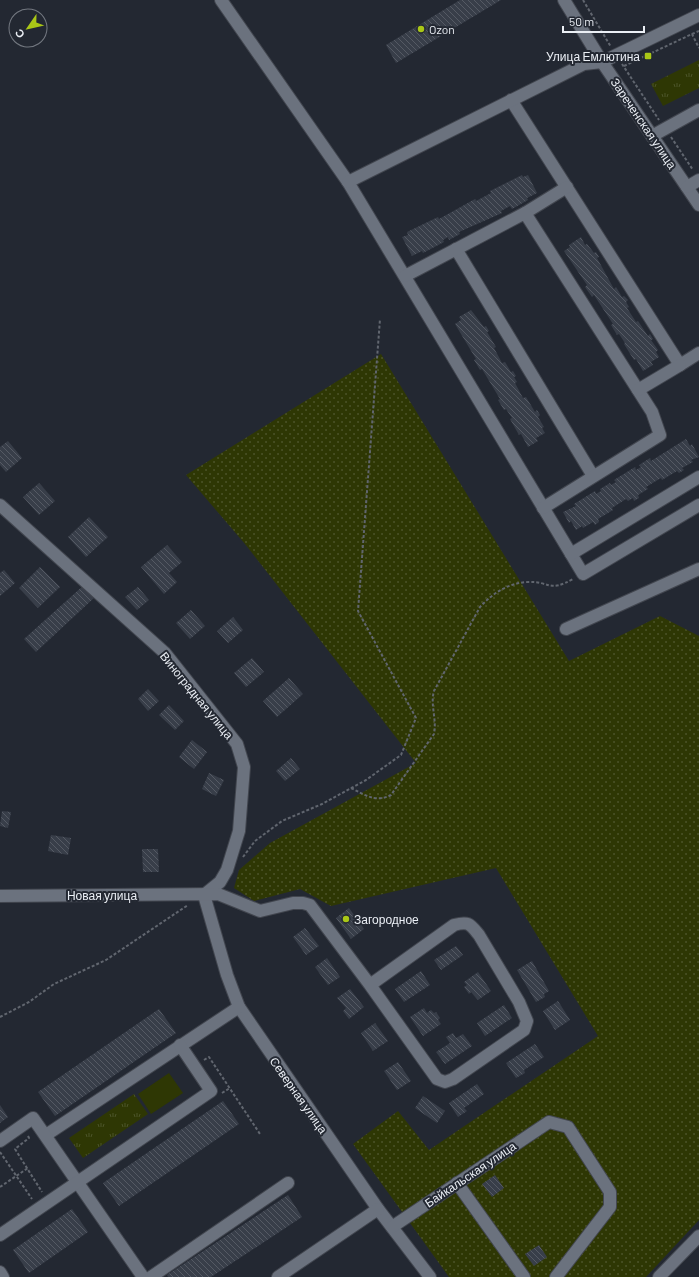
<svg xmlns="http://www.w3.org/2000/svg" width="699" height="1277" viewBox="0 0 699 1277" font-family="Barlow,sans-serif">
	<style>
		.grass { fill: url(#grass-dots) }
		.park { fill: url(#park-tufts) }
		.garden { fill: #2e3704 }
		.building { fill: url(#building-back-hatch) }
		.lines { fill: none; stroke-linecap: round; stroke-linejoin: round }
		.minor-casing { stroke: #42464f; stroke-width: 14 }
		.path { stroke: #61666f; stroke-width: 2; stroke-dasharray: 3 2; stroke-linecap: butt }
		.minor { stroke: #6b727e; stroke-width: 12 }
		.poi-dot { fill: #aac717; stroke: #232832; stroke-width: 1.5 }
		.labels { text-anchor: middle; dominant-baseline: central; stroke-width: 4; stroke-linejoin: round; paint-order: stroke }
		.poi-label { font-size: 12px; fill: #ebeff5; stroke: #232832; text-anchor: start }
		.street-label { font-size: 12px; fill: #ebeff5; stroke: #232832 }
	</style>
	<defs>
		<pattern id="grass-dots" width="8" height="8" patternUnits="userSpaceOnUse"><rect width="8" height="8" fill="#2e3704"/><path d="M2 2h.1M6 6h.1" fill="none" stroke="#4c5429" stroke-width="1.8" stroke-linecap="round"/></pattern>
		<pattern id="park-tufts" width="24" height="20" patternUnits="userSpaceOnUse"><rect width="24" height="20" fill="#2e3704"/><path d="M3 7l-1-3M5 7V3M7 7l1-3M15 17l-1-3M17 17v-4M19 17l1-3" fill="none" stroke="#4c5429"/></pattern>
		<pattern id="building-back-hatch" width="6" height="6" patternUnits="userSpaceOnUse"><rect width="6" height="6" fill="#383e49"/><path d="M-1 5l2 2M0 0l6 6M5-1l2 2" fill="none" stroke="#555a64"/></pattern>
	</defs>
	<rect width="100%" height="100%" fill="#232832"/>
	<polygon class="grass" points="381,354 569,661 660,616 699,636 699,1220 646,1277 449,1277 353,1144 398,1111 429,1150 598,1036 496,868 331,906 300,889 254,901 234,888 239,870 270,843 416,763 245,544 186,475"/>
	<g class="park">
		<polygon points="699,60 699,88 663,106 651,84"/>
		<polygon points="134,1094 148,1114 83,1158 69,1138"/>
	</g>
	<polygon class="garden" points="169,1073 183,1093 151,1114 138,1094"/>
	<g class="building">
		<polygon points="460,0 501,0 396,63 386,45"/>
		<polygon points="522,175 523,177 528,175 537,193 527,198 528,200 512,209 510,206 501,211 502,213 459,232 460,234 449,240 448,237 443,240 444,242 423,253 422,251 412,256 402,237 408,235 407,232 438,217 439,219 475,199 476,201 491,193 490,191"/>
		<polygon points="581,237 585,245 587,244 594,253 596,252 599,257 597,258 614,289 616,287 622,297 624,296 628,300 626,302 629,307 627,308 636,322 638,321 648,336 650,334 653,339 651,340 658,350 656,352 659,357 651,362 653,365 643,371 636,359 634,360 624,344 625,343 619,334 617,335 611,325 613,324 594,295 592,297 585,287 587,285 564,251 570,247 569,245"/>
		<polygon points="471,310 484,327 486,326 489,331 487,332 496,347 494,348 502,363 505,362 511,372 513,371 516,376 514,377 517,382 515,383 523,398 526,397 535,412 537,410 540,415 538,417 544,427 542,428 545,433 536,438 538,441 528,447 521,434 519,435 510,419 512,418 506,409 504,410 498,400 500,399 482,369 480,370 474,360 476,359 455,324 461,320 459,317"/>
		<polygon points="686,439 690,446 692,444 699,457 691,460 693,462 682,468 684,470 679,473 677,471 662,480 661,478 646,487 648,489 638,495 639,498 634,501 633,498 628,501 626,499 612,508 613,510 598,519 599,522 595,525 593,522 583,528 582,526 576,530 571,521 569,523 563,512 576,506 574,504 595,491 596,494 601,491 600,489 610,483 611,485 616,482 614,480 635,467 636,470 641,467 639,465 650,458 651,461"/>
		<polygon points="8,441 22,458 6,472 0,465 0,447"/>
		<polygon points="39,483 55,501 39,515 23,497"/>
		<polygon points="89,517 108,537 86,557 68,537"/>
		<polygon points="167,545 182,562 169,573 177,582 164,594 141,567"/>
		<polygon points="40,567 60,587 38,608 19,588"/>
		<polygon points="4,570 15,583 0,596 0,573"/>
		<polygon points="84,585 95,597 36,652 24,639"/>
		<polygon points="138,587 149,600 137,610 125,597"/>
		<polygon points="191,610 205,626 190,639 176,623"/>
		<polygon points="233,617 243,630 228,643 217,631"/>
		<polygon points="252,658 264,672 246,687 234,673"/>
		<polygon points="289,678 303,694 277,717 263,701"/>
		<polygon points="148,689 159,701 148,711 138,699"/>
		<polygon points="169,705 184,721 175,730 159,715"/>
		<polygon points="192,740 207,752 194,769 179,757"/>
		<polygon points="291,758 300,769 285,781 276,771"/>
		<polygon points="209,773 224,780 216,796 202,789"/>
		<polygon points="2,811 11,812 8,828 0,826"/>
		<polygon points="51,835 71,838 68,855 48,851"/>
		<polygon points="142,849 158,849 159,872 143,872"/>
		<polygon points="349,908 364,929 351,939 336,918"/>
		<polygon points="305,928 319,946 306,955 293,937"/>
		<polygon points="456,946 463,955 441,970 434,960"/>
		<polygon points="327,958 340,977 328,985 315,967"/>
		<polygon points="532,961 549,991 544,994 545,997 536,1002 517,970"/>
		<polygon points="421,971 430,985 404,1002 395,989"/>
		<polygon points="478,972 491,991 478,1000 471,992 469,994 464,987 467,985 464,982"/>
		<polygon points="350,989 364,1007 349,1019 343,1011 346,1008 337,998"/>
		<polygon points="558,1001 570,1020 555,1030 543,1011"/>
		<polygon points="504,1005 512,1018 485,1036 477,1023"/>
		<polygon points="424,1008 427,1013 431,1010 434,1013 436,1012 440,1018 438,1020 441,1024 423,1036 410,1017"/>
		<polygon points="159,1009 176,1033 55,1116 38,1092"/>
		<polygon points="375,1023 388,1041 373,1051 361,1033"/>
		<polygon points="453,1033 456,1038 463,1034 472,1046 445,1064 436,1052 450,1043 446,1037"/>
		<polygon points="535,1044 544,1057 524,1070 525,1073 516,1078 506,1063"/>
		<polygon points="398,1062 411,1081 397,1090 384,1071"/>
		<polygon points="477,1084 484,1094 464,1108 467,1111 458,1117 449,1103"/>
		<polygon points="423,1096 445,1111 437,1123 415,1108"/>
		<polygon points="223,1101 239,1124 119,1206 103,1183"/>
		<polygon points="0,1105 8,1117 0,1123"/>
		<polygon points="495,1175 504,1188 492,1197 482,1184"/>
		<polygon points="288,1195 302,1217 211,1277 168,1277 167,1275"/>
		<polygon points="72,1209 88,1232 29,1273 13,1250"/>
		<polygon points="539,1245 547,1257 534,1266 525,1254"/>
	</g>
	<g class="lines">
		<defs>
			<g id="minor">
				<polyline points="221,0 348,182 583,574 699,505"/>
				<polyline points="564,0 602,62 699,205"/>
				<polyline points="511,100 680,365 699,353"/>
				<polyline points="652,136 699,110"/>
				<polyline points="348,182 584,64 602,62 699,15"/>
				<polyline points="687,187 699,180"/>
				<polyline points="525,213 567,187"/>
				<polyline points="456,249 593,476"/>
				<polyline points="405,276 525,213 652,412 660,435 543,508"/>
				<polyline points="638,390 680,365"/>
				<polyline points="0,505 165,653 237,744 244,767 239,831 227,870 220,882 204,895"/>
				<polyline points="571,554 699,477"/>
				<polyline points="566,629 699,569"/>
				<polyline points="204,895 227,975 239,1007 378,1209 430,1277"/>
				<path d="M0,896L218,894L260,911L293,903H303L310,905L370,985L437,1079L445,1082L453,1079L524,1030L527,1021L519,1002L479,935C470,924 469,921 454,925L370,985"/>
				<polyline points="46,1135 239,1007"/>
				<polyline points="0,1141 33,1118 143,1277"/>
				<polyline points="457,1183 524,1277"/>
				<polyline points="392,1227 549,1122 568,1127 610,1192 610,1207 556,1277"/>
				<polyline points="0,1235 211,1091 180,1045"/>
				<polyline points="0,1272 3,1277"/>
				<polyline points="151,1277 288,1183"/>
				<polyline points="278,1277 378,1209"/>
				<polyline points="659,1277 699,1236"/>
			</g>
		</defs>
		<use href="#minor" class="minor-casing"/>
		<g class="path">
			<polyline points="583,0 611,47"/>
			<polyline points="692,34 699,31"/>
			<polyline points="622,64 659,120"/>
			<polyline points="624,66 692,34 699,48"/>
			<polyline points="671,137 693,170"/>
			<path d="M351,788C365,795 376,803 391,795L434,734C437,719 430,705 434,691L480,607C493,593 508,583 528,582C550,581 548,593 573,579"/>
			<polyline points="243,857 255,841 282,821 322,804 366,780 401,755 416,718 358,611 380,319"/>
			<polyline points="0,1017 29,1002 54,984 106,960 188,905"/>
			<polyline points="204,1060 209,1057 260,1134"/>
			<polyline points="222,1093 230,1088"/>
			<polyline points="28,1136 29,1138 15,1149 42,1192"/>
			<polyline points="0,1152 32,1199"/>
			<polyline points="0,1187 28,1168"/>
		</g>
		<use href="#minor" class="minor"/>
	</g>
	<g class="poi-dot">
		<circle cx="421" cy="29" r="4"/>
		<rect x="644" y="52" width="8" height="8" rx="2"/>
		<circle cx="346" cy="919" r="4"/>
	</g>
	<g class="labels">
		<g class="poi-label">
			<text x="429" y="29">Ozon</text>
			<text x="640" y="56" text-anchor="end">Улица Емлютина</text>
			<text x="354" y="919">Загородное</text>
		</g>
		<g class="street-label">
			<text transform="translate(644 123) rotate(56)">Зареченская улица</text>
			<text transform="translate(197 695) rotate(51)">Виноградная улица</text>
			<text x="102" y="895">Новая улица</text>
			<text transform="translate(299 1095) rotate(55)">Северная улица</text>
			<text transform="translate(470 1174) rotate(-34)">Байкальская улица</text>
		</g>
	</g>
	<g transform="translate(28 28) rotate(236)"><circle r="19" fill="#232832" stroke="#737880"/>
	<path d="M0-3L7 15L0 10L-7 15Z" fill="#aac717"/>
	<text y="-6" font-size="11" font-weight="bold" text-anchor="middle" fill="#ebeff5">С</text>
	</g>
	<path d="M563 26v6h81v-6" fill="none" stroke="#ebeff5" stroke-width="2"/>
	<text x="569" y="26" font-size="12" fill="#ebeff5" stroke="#232832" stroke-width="3" paint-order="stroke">50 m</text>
</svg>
